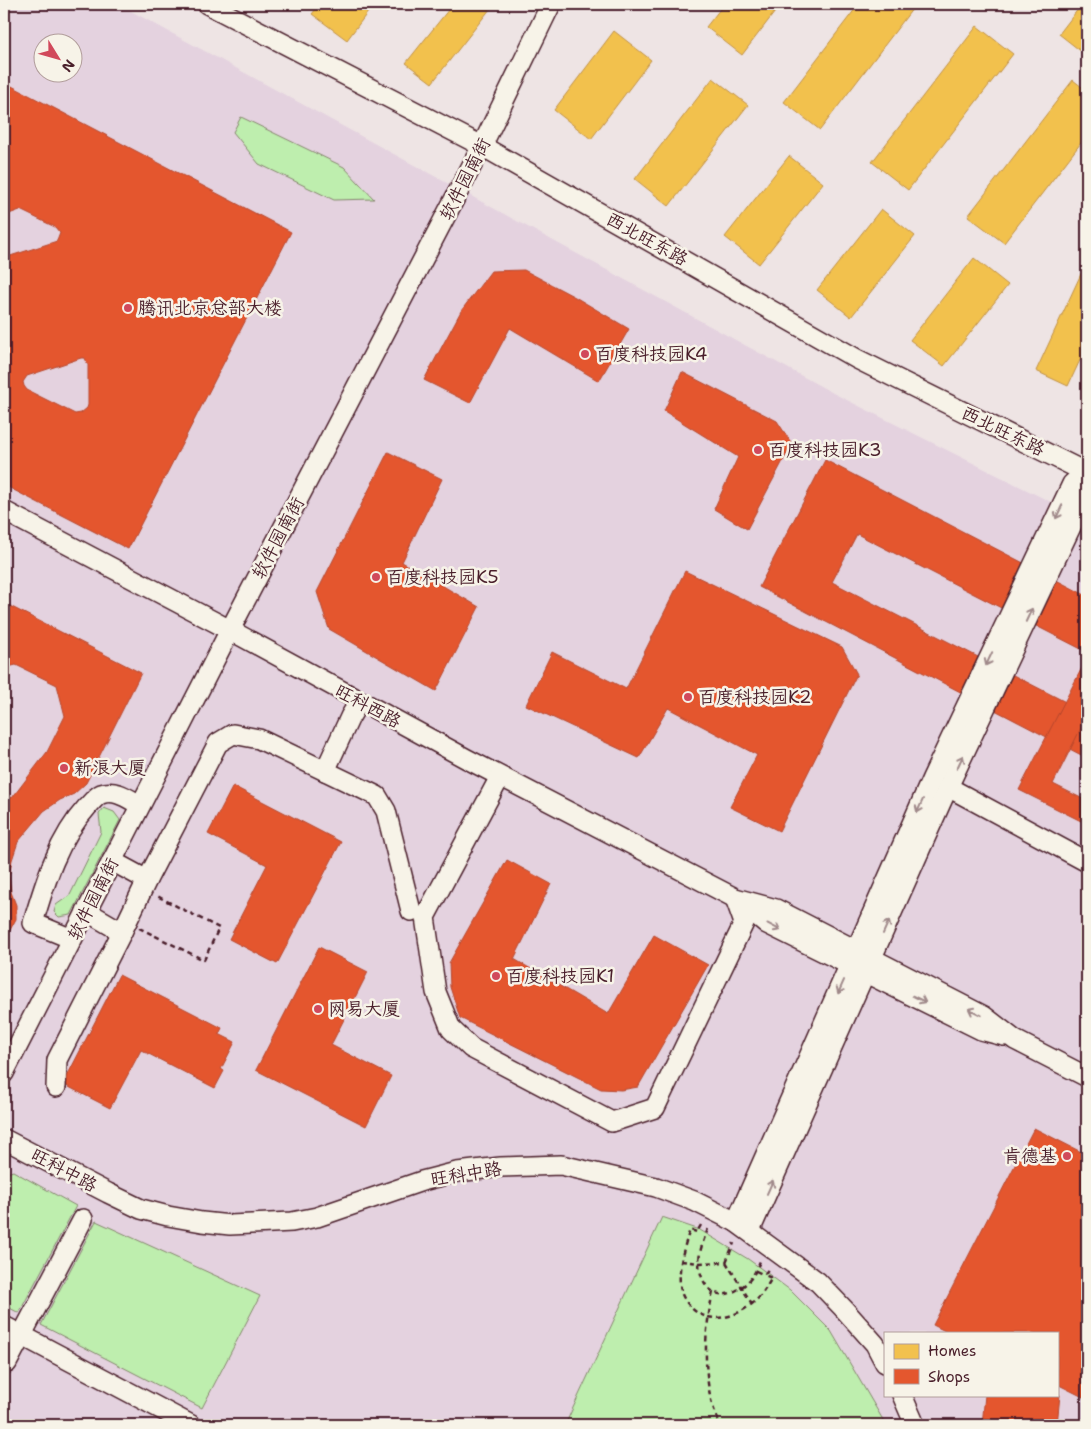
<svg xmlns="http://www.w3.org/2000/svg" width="1091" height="1429" viewBox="0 0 1091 1429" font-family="'Shantell Sans','LXGW WenKai TC',sans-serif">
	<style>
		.built { fill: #e4d2df; fill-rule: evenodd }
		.green { fill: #beeeae; stroke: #84866c }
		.homes { fill: #f2c14e; stroke: #c09044 }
		.shops { fill: #e4572e; stroke: #b6462d; fill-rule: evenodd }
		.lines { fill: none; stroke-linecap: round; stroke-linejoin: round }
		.minor-casing { stroke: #4a1f2b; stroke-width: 22 }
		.path { stroke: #4a1f2b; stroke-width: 2.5; stroke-dasharray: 5 4; stroke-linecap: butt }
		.minor { stroke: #f7f3e8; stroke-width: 19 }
		.oneway { stroke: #a0898a }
		.poi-dot { fill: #d1495b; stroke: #f7f3e8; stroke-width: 2 }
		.labels { text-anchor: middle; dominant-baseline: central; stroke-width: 5; stroke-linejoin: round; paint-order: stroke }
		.street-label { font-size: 18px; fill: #4a1f2b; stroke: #f7f3e8 }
		.poi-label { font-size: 18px; fill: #4a1f2b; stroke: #f7f3e8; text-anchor: start }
	</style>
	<rect width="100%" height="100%" fill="#eee4e4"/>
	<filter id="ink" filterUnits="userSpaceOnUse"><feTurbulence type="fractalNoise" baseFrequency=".02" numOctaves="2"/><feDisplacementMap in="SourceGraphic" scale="10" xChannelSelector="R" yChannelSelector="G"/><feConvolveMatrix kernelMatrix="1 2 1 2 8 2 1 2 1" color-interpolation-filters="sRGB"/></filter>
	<g filter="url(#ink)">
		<path class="built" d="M4,4H118L833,393L1087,520V1425H4ZM42,42H72V72H42ZM885,1333H1057V1395H885Z"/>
		<g class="green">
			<polygon points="241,117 344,167 374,199 334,200 259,164 233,132"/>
			<polygon points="104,808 114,812 120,820 71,915 59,917 54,912 56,905 70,895 101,832 99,814"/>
			<polygon points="13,1171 76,1206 19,1313 4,1305 4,1174"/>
			<polygon points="662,1217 700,1230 748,1259 790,1290 831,1331 886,1425 565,1425"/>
			<polygon points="96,1221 260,1296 202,1408 41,1325"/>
		</g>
		<g class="homes">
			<polygon points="320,4 374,4 347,40 312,14"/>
			<polygon points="453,4 494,4 432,83 406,63"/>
			<polygon points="724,4 781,4 742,55 706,27"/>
			<polygon points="859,4 916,4 820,130 784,102"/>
			<polygon points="1082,4 1087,4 1087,56 1059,34"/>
			<polygon points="977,26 1013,54 908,190 872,162"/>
			<polygon points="614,31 651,60 591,139 554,110"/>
			<polygon points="713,78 748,105 669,206 635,179"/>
			<polygon points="1073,80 1087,91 1087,135 1004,243 968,216"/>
			<polygon points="789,156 823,183 759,264 725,237"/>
			<polygon points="881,209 915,236 851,317 817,290"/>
			<polygon points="974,258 1008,285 944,366 910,340"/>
			<polygon points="1087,261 1087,345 1068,386 1036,371"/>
		</g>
		<g class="shops">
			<path d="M4,82L291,232L128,549L4,485V258L57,241L60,233L55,227L20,210L9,214L4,225ZM81,358H85L88,365V405L87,408L81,413L75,414L27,390L24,386L23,382L27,376Z"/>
			<polygon points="524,270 575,297 629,329 599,381 510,328 470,403 424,380 461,311 491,271"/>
			<polygon points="682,372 777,421 792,444 747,529 714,509 738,457 664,411"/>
			<polygon points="388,452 442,479 402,562 479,607 436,691 329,629 317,592"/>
			<polygon points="825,460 1087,596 1087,652 857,534 832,582 1087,713 1087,758 759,587"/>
			<polygon points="685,571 842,647 857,674 779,831 730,807 757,755 668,708 639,758 526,705 552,652 626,689"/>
			<polygon points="4,603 141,673 86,783 74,794 60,800 44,811 18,842 12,860 9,876 11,892 16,905 16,919 4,941 4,794 12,798 47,752 65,716 57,685 16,665 4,668"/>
			<polygon points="1087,658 1087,716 1053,784 1087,801 1087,824 1019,790"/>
			<polygon points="233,786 341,842 277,964 229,939 267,865 208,834"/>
			<polygon points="507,860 551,884 514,959 608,1014 654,935 708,965 638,1087 621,1090 601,1089 460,1018 450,987 449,963"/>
			<polygon points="319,947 368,972 331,1045 391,1076 366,1126 256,1070"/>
			<polygon points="119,975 222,1028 219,1034 235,1042 221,1069 224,1071 215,1088 141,1050 110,1108 63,1084"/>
			<polygon points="1034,1128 1087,1155 1087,1399 1057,1384 1057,1333 949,1333 933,1325"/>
			<polygon points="985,1395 1060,1395 1057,1425 982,1425"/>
		</g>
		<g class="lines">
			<defs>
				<g id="minor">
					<polyline points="207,4 482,146 857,359 1087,473"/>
					<polyline points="4,511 230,630 467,759 735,898 776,909 984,1016 1015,1040 1087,1077"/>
					<polyline points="325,771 350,717 359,702"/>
					<polyline points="500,777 425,917 436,992 451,1029 471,1048 612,1122 655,1108 744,923 735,898"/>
					<polyline points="948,787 1087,862"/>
					<polyline points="147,880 218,743 233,734 259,739 377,796 386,811 411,911"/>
					<polyline points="742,903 767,924 981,1030 1004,1036"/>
					<polyline points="86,911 122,932 147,880 112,861"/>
					<path d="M72,939L33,923C45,882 58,839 87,807C91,803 96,796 101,794C116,789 127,798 140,805"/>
					<polyline points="4,1073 230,630 482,146 551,4"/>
					<polyline points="56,1087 57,1060 122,932"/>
					<polyline points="4,1139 108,1193 141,1209 168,1216 202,1222 230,1225 292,1222 317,1217 422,1181 457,1172 501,1167 561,1165 656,1187 694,1201 736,1222 818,1282 843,1308 875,1344 885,1363"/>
					<polyline points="736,1222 932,778 1072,484 1085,472"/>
					<polyline points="750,1231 948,787 1087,493"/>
					<polyline points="4,1326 191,1425"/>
					<polyline points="7,1363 83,1219"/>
					<polyline points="902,1395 915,1425"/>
				</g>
			</defs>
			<use href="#minor" class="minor-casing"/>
			<g class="path">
				<polyline points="139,928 204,960 219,928 157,896"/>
				<path d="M701,1225L697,1232L690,1230C683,1249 677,1271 681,1291C682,1296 685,1300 688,1304C705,1326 734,1319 753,1303C762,1296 766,1287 772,1278L764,1275L769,1268"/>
				<path d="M708,1229C704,1239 699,1251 699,1263C700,1282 712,1301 733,1292C748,1285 754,1276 760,1261"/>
				<polyline points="681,1261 699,1263 726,1262"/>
				<polyline points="726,1262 752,1304"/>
				<polyline points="726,1262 734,1243"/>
				<polyline points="756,1271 764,1275"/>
				<path d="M713,1292C705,1328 703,1364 711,1400C713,1408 717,1417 720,1425"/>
			</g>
			<use href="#minor" class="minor"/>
		</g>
		<defs><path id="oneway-shaft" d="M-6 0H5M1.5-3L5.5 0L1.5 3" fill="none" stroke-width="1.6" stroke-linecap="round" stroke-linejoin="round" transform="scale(1.25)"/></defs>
		<g class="oneway">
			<use href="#oneway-shaft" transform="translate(1059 512) rotate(115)"/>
			<use href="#oneway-shaft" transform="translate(1029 615) rotate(-65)"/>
			<use href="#oneway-shaft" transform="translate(989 659) rotate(115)"/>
			<use href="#oneway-shaft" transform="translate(960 762) rotate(-65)"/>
			<use href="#oneway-shaft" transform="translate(920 806) rotate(114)"/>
			<use href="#oneway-shaft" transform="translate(774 927) rotate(28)"/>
			<use href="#oneway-shaft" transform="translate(886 927) rotate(-66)"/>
			<use href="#oneway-shaft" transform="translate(841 987) rotate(114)"/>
			<use href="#oneway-shaft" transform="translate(919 999) rotate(26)"/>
			<use href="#oneway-shaft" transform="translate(975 1012) rotate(-153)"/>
			<use href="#oneway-shaft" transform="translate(770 1187) rotate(-66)"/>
		</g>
	</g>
	<g class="poi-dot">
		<circle cx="128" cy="308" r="5"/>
		<circle cx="585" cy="354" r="5"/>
		<circle cx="758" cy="450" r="5"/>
		<circle cx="376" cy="577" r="5"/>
		<circle cx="688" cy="697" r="5"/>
		<circle cx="64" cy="768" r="5"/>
		<circle cx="496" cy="976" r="5"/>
		<circle cx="318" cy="1009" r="5"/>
		<circle cx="1067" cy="1156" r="5"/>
	</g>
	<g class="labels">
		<g class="street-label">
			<text transform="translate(465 179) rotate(-63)">软件园南街</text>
			<text transform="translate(647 239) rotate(29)">西北旺东路</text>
			<text transform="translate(1003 431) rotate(26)">西北旺东路</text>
			<text transform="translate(278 538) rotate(-62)">软件园南街</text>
			<text transform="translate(368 706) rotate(28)">旺科西路</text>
			<text transform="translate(93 899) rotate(-63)">软件园南街</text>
			<text transform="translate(64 1170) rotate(28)">旺科中路</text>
			<text transform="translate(466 1174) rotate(-9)">旺科中路</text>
		</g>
		<g class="poi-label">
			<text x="138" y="308">腾讯北京总部大楼</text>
			<text x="595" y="354">百度科技园K4</text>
			<text x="768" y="450">百度科技园K3</text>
			<text x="386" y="577">百度科技园K5</text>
			<text x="698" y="697">百度科技园K2</text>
			<text x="74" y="768">新浪大厦</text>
			<text x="506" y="976">百度科技园K1</text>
			<text x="328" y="1009">网易大厦</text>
			<text x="1057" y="1156" text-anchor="end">肯德基</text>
		</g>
	</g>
	<rect width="1091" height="1429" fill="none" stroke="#f7f3e8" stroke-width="20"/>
	<rect x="10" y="10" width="1071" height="1409" fill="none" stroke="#4a1f2b" stroke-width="2" filter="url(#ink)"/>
	<rect x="884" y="1332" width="175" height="65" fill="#f7f3e8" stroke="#b29e9c"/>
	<rect x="894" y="1344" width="25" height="15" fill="#f2c14e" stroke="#b29e9c"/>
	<text x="928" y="1356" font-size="15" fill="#4a1f2b">Homes</text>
	<rect x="894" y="1369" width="25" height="15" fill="#e4572e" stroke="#b29e9c"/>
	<text x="928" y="1382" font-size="15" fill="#4a1f2b">Shops</text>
	<g transform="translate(58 58) rotate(127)"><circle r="24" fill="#f7f3e8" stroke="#b29e9c"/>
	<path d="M0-4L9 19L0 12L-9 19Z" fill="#d1495b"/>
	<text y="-8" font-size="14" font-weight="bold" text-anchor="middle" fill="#4a1f2b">N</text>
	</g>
</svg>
